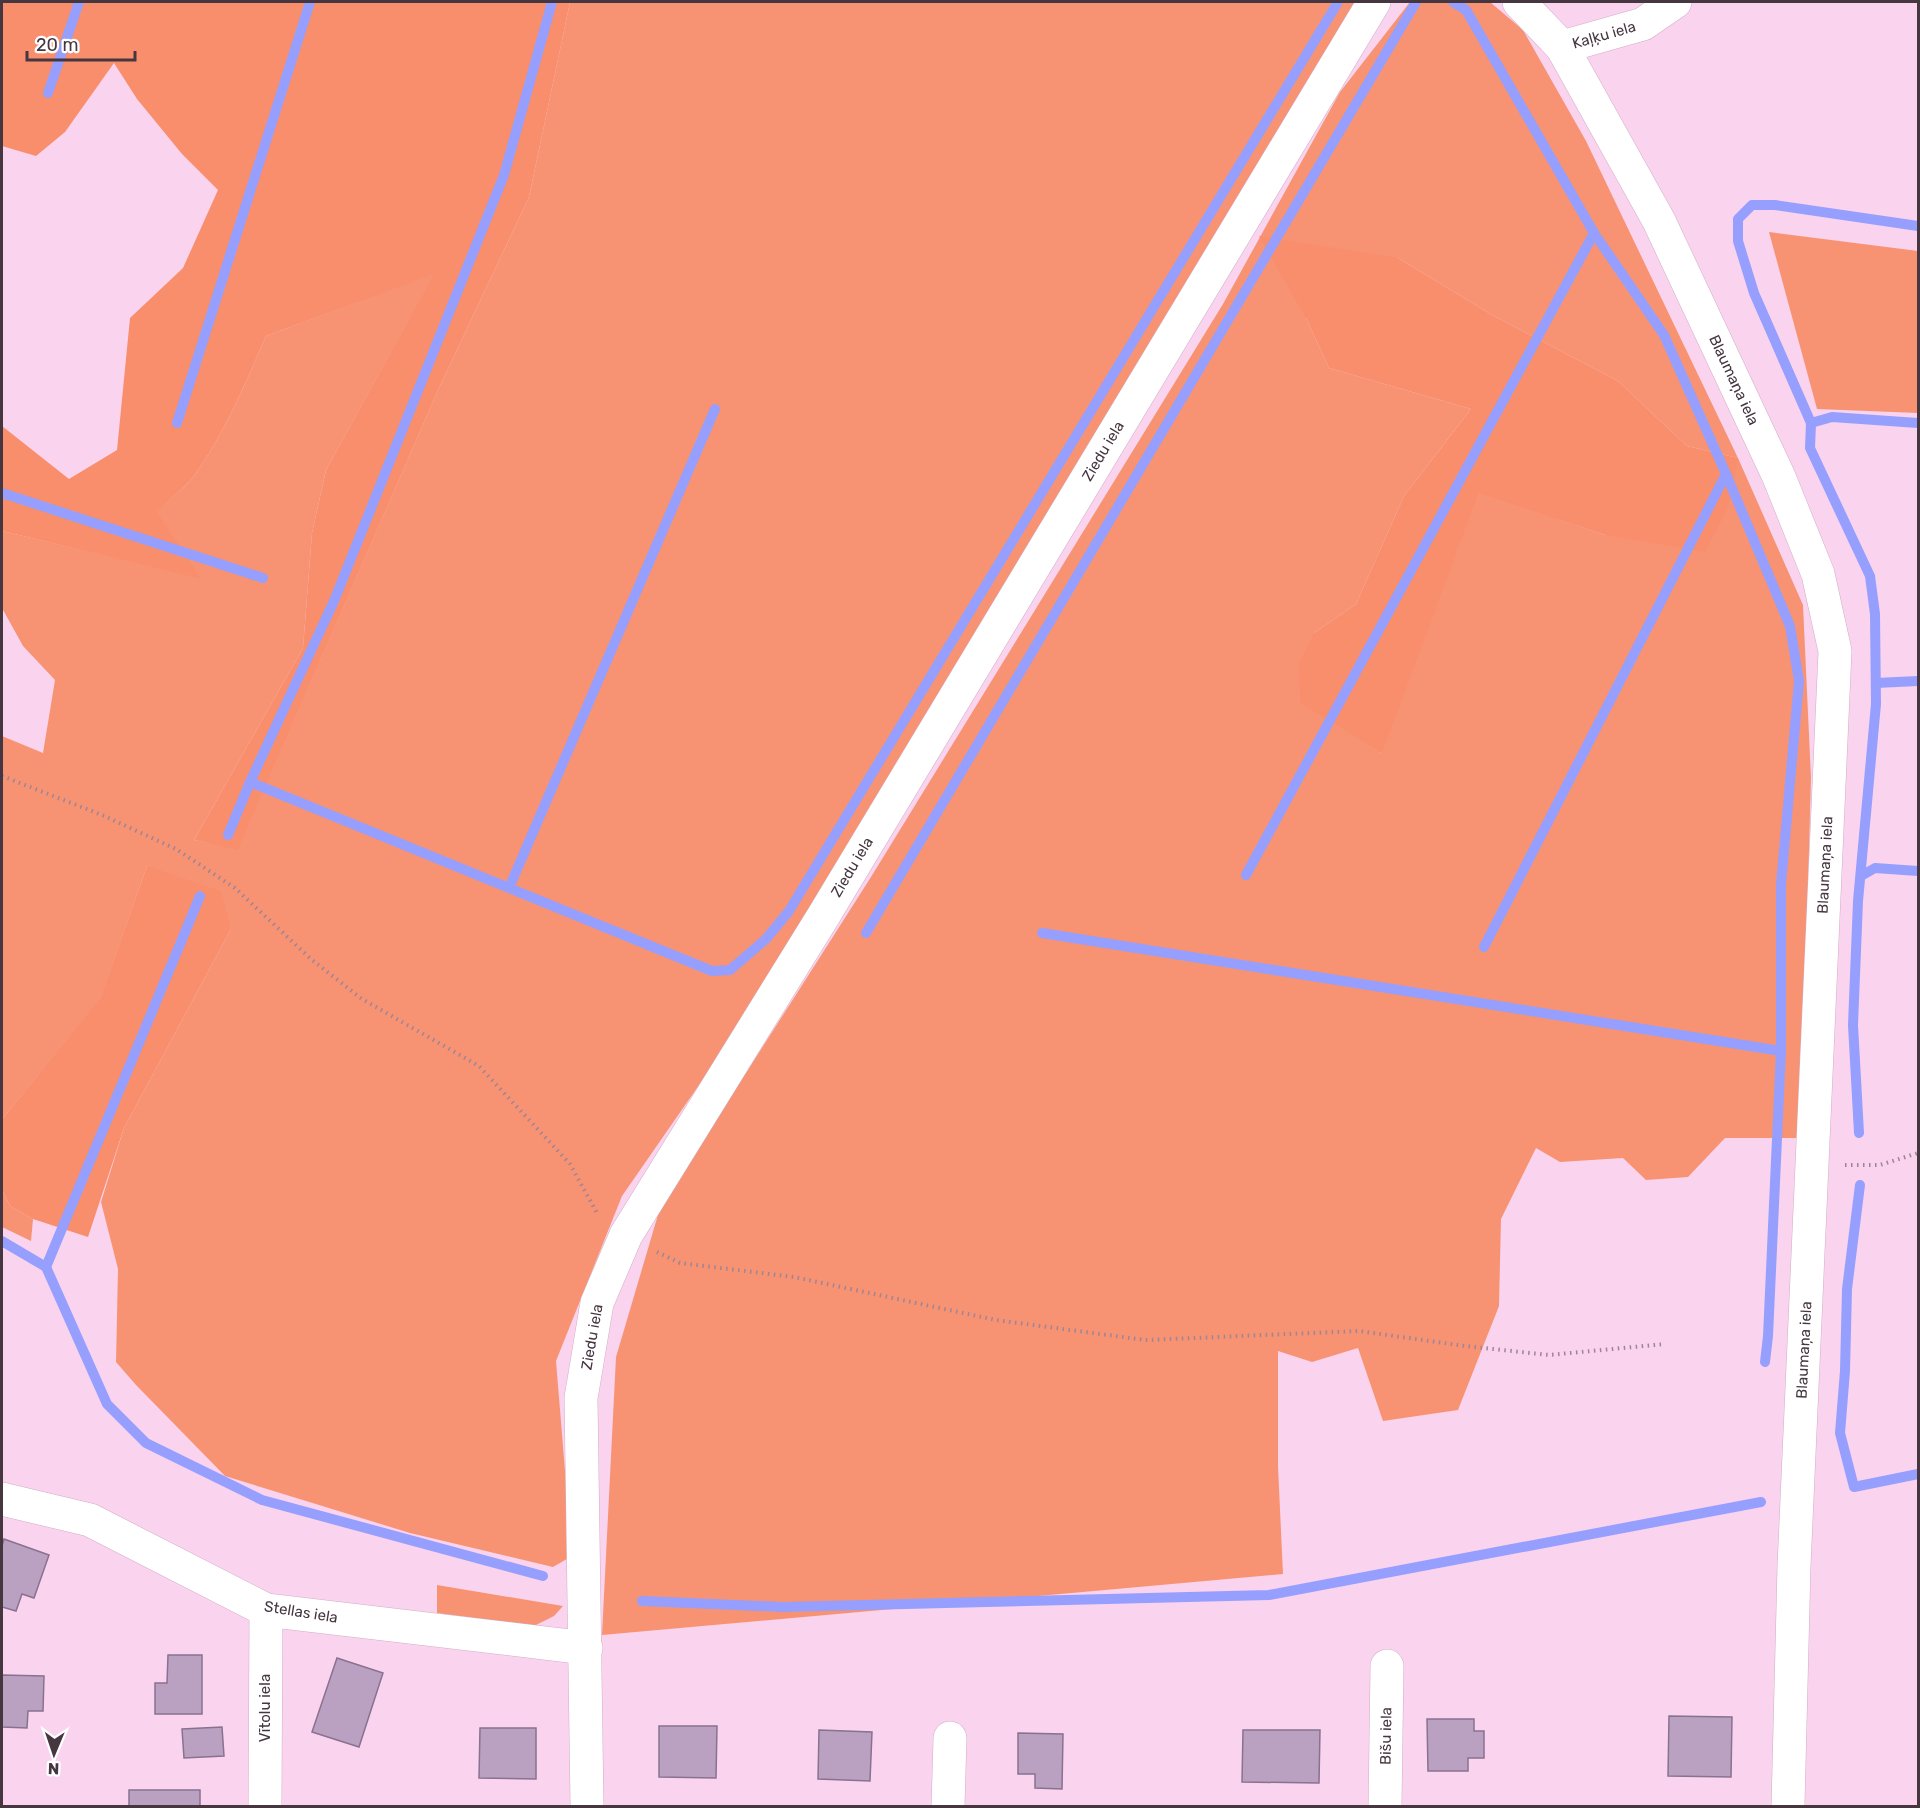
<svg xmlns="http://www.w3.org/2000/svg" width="1920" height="1808" viewBox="0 0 1920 1808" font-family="Rubik,sans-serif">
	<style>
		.green { fill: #f79373; fill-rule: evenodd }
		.forest { fill: #f88e6c }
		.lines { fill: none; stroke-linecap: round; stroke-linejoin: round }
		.stream { stroke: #969ffd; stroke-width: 10 }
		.building { fill: #baa1c1; stroke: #897190; stroke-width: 1.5 }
		.minor-casing { stroke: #d1adc5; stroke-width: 34 }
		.path { stroke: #9e8496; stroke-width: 4; stroke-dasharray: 1.5 4.5; stroke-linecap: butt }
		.minor { stroke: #fff; stroke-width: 33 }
		.labels { text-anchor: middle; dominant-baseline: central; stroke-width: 6; stroke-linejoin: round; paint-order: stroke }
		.street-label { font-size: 15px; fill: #453640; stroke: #fff }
	</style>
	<rect width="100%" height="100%" fill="#fad4ee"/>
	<g class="green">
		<path d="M570,2H1360L724,1049L622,1196L556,1361L572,1556L553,1567L410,1533L225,1476L136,1385L116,1362L118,1269L101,1202L124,1128L231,929L147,866L100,1000L3,1118L2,1141V736L43,753L55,680L23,646L2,608V531L201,578L156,512C168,500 184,489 194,476C225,433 245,384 266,336L434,274L326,470L312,533L303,648L194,840L238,849L439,388L529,197Z"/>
		<path d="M1410,2H1490L1523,30L1586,141L1738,458L1803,605L1811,778L1801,1138H1725L1688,1177L1646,1180L1623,1158L1560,1162L1536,1148L1501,1219L1499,1306L1458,1410L1383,1421L1358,1348L1312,1362L1278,1351V1466L1283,1574L602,1635L616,1357L660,1208L871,877L1223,304L1340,92ZM1398,258L1492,315L1618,381L1687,446L1738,458L1605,535L1479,492L1381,753L1314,633L1356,604L1404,496L1471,409L1329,368L1306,318Z"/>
		<polygon points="1769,232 1918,251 1918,413 1817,409"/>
		<polygon points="2,1189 10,1206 33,1219 31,1241 2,1227"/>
		<polygon points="437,1585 563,1606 554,1616 534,1626 437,1613"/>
	</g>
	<g class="forest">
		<path d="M2,2H570L529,197L439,388L238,850L194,840L303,648L312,533L326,470L433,275L266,336C245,384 225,433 194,476C184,489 168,500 157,512L202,579L2,531V426L69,479L117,450L130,318L183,268L218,190L182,154L137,99L114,63L65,132L36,156L2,146Z"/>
		<polygon points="1259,236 1398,258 1492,315 1618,381 1687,446 1738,458 1728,508 1705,552 1605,535 1479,493 1382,753 1300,703 1299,664 1314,633 1356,604 1404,496 1471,409 1329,368 1306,318"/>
		<polygon points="147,866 221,891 231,929 124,1128 88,1237 33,1219 10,1206 2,1189 3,1118 100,999"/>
	</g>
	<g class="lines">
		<g class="stream">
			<polyline points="1453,2 1466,10 1594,233 1664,335 1726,474 1790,626 1799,681 1781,884 1781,1051 1768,1336 1765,1362"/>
			<polyline points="48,93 79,2"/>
			<polyline points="177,423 310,2"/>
			<polyline points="1811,423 1832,417 1918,423"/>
			<polyline points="2,493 263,578"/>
			<polyline points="1876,683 1918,681"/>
			<polyline points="250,782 712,971 730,970 766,939 789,911 1338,2"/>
			<polyline points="228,835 250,782 334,601 504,175 552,2"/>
			<polyline points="1246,875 1594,233"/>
			<polyline points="1861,876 1875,868 1918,871"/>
			<polyline points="509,888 715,409"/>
			<polyline points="866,933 1416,2"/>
			<polyline points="1042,933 1781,1051"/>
			<polyline points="1484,947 1726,474"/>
			<polyline points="1859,1133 1853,1025 1858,901 1876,704 1875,614 1870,576 1810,448 1811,423 1754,293 1738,241 1738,219 1752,205 1775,205 1918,226"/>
			<polyline points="1860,1185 1847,1289 1845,1371 1840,1433 1854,1487 1918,1474"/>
			<polyline points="2,1241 46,1267 107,1404 146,1443 262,1500 543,1576"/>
			<polyline points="46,1267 200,896"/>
			<polyline points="642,1601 783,1607 1269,1595 1761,1502"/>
		</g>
	</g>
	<g class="building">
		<polygon points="4,1539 49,1555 34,1598 22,1594 16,1611 2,1607 2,1546"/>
		<polygon points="168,1655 202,1655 202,1714 155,1714 155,1683 167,1683"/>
		<polygon points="337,1658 383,1673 359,1747 312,1732"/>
		<polygon points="2,1675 44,1676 43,1711 28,1711 27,1728 2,1727"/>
		<polygon points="1669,1716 1732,1717 1731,1777 1668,1776"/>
		<polygon points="1427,1719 1474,1719 1474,1731 1484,1731 1484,1758 1468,1758 1468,1771 1428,1771"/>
		<polygon points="659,1726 717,1726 716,1778 659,1777"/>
		<polygon points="222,1727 224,1756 184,1758 182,1729"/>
		<polygon points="480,1728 536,1728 536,1779 479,1778"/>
		<polygon points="819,1730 872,1732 870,1781 818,1779"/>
		<polygon points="1243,1730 1320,1730 1319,1783 1242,1782"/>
		<polygon points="1018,1733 1063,1734 1062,1789 1035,1788 1035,1774 1018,1774"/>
		<rect x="129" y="1790" width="71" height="16"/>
	</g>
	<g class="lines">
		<defs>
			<g id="minor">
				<polyline points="1519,2 1562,47 1659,221 1779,477 1818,574 1835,651 1794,1566 1788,1806"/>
				<polyline points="1562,47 1643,24 1675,2"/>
				<polyline points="2,1499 90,1520 266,1610 586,1648"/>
				<polyline points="265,1806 266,1610"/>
				<polyline points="587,1806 581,1398 597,1303 626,1235 824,915 1374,2"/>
				<polyline points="948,1806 950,1738"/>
				<polyline points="1385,1806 1387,1666"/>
			</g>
		</defs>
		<use href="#minor" class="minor-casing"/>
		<g class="path">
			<polyline points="2,776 102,815 176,849 235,888 312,960 362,999 479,1066 570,1164 598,1215"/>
			<polyline points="1845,1165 1880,1165 1918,1153"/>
			<polyline points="657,1252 680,1263 794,1277 996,1320 1145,1340 1359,1331 1465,1346 1549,1355 1665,1344"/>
		</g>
		<use href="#minor" class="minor"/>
	</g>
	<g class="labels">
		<g class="street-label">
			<text transform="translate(1604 35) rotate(-16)">Kaļķu iela</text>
			<text transform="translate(1734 380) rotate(65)">Blaumaņa iela</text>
			<text transform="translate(1103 451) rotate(-59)">Ziedu iela</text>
			<text transform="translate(1825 865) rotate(-87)">Blaumaņa iela</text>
			<text transform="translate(852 867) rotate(-59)">Ziedu iela</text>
			<text transform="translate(592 1337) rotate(-80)">Ziedu iela</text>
			<text transform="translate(1804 1350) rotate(-87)">Blaumaņa iela</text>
			<text transform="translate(301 1612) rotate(9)">Stellas iela</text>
			<text transform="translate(265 1708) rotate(-90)">Vītolu iela</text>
			<text transform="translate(1386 1736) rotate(-89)">Bišu iela</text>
		</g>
	</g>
	<rect width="1920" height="1808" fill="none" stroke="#453640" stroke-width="6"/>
	<g transform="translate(54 1754) rotate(182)" stroke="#ffffff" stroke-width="4.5" paint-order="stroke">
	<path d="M0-4.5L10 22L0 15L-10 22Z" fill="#453640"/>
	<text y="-9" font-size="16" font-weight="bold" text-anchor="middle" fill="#453640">N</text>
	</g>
	<path d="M27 51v9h108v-9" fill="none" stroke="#453640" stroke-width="3"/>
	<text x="36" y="51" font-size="18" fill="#453640" stroke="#ffffff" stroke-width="4.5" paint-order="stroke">20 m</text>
</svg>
